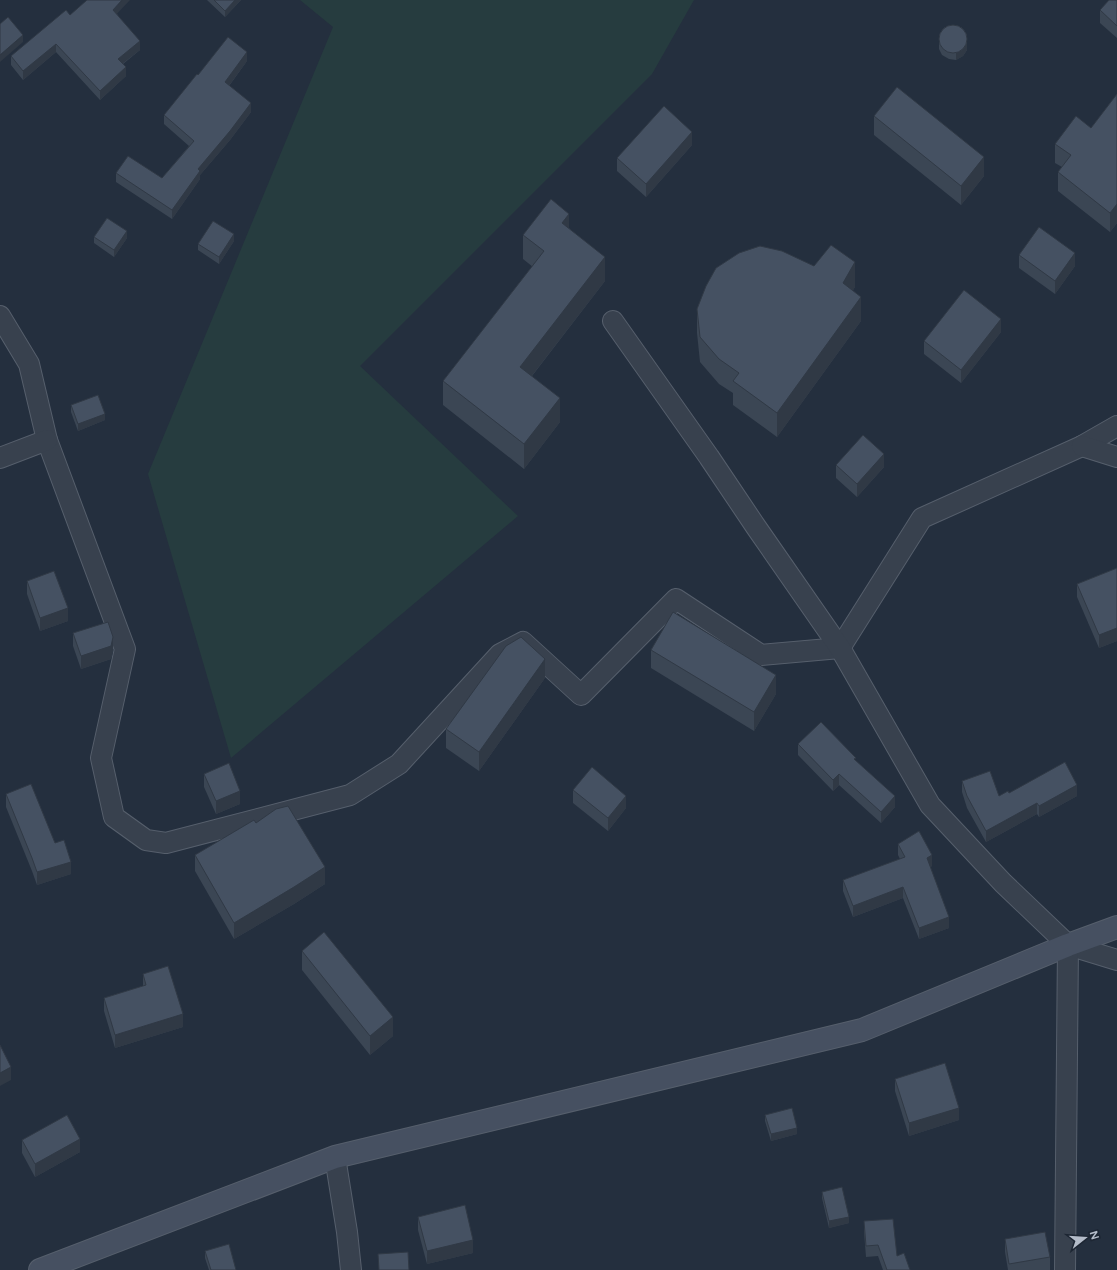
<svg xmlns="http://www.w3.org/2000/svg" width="1117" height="1270" viewBox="0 0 1117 1270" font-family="Figtree,sans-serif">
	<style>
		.green { fill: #263c3f }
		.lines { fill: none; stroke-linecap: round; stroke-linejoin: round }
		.street-casing { stroke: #565f6c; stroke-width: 22 }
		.secondary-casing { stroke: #565f6c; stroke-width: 24 }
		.street { stroke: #38414e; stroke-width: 20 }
		.secondary { stroke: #465061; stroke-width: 22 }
		.wall { fill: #3b4654 }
		.shaded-wall { fill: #303945 }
		.building { fill: #455162; stroke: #303945 }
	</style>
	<rect width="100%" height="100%" fill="#242f3e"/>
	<polygon class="green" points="300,0 694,0 652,74 360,366 518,516 231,758 148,474 333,27"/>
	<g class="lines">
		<defs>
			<g id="street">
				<polyline points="0,316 29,364 47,440 125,649 101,758 114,817 146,840 166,843 350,795 399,764 500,654 523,642 581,695 676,599 761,655 840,648 922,518 1082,446 1117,426"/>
				<polyline points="613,321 709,457 756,527 840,648 930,805 1003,883 1068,945 1117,960"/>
				<polyline points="1082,446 1117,457"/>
				<polyline points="0,458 47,440"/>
				<polyline points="335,1157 347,1232 351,1270"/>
				<polyline points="1065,1270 1068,945"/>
			</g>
			<polyline id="secondary" points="40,1270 335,1157 862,1030 1068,945 1117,927"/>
		</defs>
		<use href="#street" class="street-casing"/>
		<use href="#secondary" class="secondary-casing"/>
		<use href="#street" class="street"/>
		<use href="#secondary" class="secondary"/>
	</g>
	<g class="wall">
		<polygon points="207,0 241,0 225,17"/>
		<polygon points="1117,0 1117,38 1100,23 1100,10"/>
		<polygon points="117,14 140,50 123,64 126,76 100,100 56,52 23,80 11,65 11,56 70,15"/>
		<polygon points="939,35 967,36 967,50 963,56 956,60 949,59 942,55 939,49"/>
		<polygon points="247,61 229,86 251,112 230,140 200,175 200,179 172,219 116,182 116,173 162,178 189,146 164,124 164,115 198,75"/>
		<polygon points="1117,94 1117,223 1110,232 1058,191 1058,172 1062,167 1055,163 1055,144 1091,128"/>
		<polygon points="874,116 984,176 961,205 874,135"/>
		<polygon points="692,145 646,197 617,171 617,158"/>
		<polygon points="569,228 605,281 532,376 560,422 524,469 443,405 443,381 533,267 523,259 523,235"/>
		<polygon points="94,237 127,238 114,257 94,243"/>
		<polygon points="234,241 219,264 198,250 198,244"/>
		<polygon points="1019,255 1075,266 1055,294 1019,268"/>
		<polygon points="855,287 853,290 861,321 777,437 733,405 733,393 719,384 700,362 697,333 697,309"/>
		<polygon points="1001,332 961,383 924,354 924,341"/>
		<polygon points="71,405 105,420 78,431 71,412"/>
		<polygon points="836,465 884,467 857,497 836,478"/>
		<polygon points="1117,568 1117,641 1099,648 1077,597 1077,584"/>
		<polygon points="27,581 68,621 40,631 27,594"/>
		<polygon points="73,633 113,650 111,659 81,669 73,646"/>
		<polygon points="651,650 776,694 754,731 651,668"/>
		<polygon points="545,678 479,771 446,748 446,729"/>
		<polygon points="798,744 856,761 895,807 881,823 839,785 833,791 798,755"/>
		<polygon points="204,774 240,804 216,814 204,787"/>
		<polygon points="962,781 999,796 1009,793 1077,796 1039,817 1037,814 986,842 967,808 962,792"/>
		<polygon points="573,790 626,808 608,831 573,803"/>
		<polygon points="6,794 55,843 71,874 37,885 32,871 6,807"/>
		<polygon points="256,823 325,884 294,904 234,939 195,871 195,855"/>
		<polygon points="898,844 932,866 930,867 949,928 919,939 903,898 853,917 843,891 843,880 900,859 898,855"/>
		<polygon points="302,951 393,1036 370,1055 302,970"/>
		<polygon points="143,974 183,1027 115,1048 104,1011 104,998 143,986"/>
		<polygon points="895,1079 959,1120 909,1136 895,1091"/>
		<polygon points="765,1115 797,1134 771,1141 765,1121"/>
		<polygon points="22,1140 80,1152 35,1177 22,1153"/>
		<polygon points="822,1192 849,1223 829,1228 822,1198"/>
		<polygon points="418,1217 473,1253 427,1264 418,1230"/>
		<polygon points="864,1221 897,1256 910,1270 883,1270 878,1256 866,1257 864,1232"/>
		<polygon points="1005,1239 1050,1257 1050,1270 1008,1270 1005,1252"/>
		<polygon points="205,1251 236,1270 209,1270 205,1258"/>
	</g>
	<g class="shaded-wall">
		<polygon points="122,0 130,0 113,18 113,10"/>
		<polygon points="235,0 241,0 225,17 225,11"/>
		<polygon points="23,35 23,42 0,62 0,55"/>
		<polygon points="140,41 140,50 118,67 118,59"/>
		<polygon points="967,43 967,50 963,56 956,60 956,53"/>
		<polygon points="56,44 56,52 23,80 23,71"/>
		<polygon points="247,52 247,61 225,91 225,82"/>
		<polygon points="126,67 126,76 100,100 100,91"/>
		<polygon points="251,103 251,112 230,140 200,175 200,179 172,219 172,210 198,169"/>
		<polygon points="692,132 692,145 646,197 646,184"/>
		<polygon points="984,157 984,176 961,205 961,186"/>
		<polygon points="1117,204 1117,223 1110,232 1110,213"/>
		<polygon points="569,214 569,238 562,223"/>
		<polygon points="127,231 127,238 114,257 114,250"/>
		<polygon points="234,234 234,241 219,264 219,257"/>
		<polygon points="1075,253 1075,266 1055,294 1055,281"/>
		<polygon points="605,257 605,281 520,391 520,367"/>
		<polygon points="855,262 855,287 843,307 843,283"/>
		<polygon points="861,297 861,321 777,437 777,413"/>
		<polygon points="1001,319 1001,332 961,383 961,370"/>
		<polygon points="560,398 560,422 524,469 524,444"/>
		<polygon points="105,414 105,420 78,431 78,424"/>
		<polygon points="884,454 884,467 857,497 857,484"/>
		<polygon points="68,608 68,621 40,631 40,618"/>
		<polygon points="1117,628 1117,641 1099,648 1099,635"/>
		<polygon points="113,637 113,650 111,659 81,669 81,656"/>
		<polygon points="545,659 545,678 479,771 479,752"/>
		<polygon points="776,675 776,694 754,731 754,712"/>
		<polygon points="839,774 839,785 833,791 833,780"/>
		<polygon points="1077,785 1077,796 1039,817 1039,806"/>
		<polygon points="240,791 240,804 216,814 216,801"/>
		<polygon points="626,796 626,808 608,831 608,818"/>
		<polygon points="895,796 895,807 881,823 881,812"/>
		<polygon points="1037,803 1037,814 986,842 986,831"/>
		<polygon points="932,855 932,866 927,869 927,858"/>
		<polygon points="71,862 71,874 37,885 37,872"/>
		<polygon points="325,867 325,884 294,904 234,939 234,923"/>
		<polygon points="903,887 903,898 853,917 853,906"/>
		<polygon points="949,917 949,928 919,939 919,928"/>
		<polygon points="183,1014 183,1027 115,1048 115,1035"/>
		<polygon points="393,1017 393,1036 370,1055 370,1036"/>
		<polygon points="11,1067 11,1080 0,1086 0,1073"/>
		<polygon points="959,1108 959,1120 909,1136 909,1123"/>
		<polygon points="797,1128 797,1134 771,1141 771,1134"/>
		<polygon points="80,1139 80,1152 35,1177 35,1164"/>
		<polygon points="849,1217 849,1223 829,1228 829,1221"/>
		<polygon points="473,1240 473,1253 427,1264 427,1251"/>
	</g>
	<g class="building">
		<polygon points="87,0 122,0 113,10 140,41 118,59 126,67 100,91 56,44 23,71 11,56 66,10 70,15"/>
		<polygon points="214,0 235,0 225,11"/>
		<polygon points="1109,0 1117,0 1117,26 1100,10"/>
		<polygon points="8,17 23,35 0,55 0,24"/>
		<circle cx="953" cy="39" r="14"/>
		<polygon points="228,37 247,52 225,82 251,103 230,131 198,169 200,171 172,210 116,173 128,156 162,178 194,141 164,115 197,74 198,75"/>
		<polygon points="897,87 984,157 961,186 874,116"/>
		<polygon points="1117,94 1117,204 1110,213 1058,172 1071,155 1055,144 1076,116 1091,128"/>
		<polygon points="664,106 692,132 646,184 617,158"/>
		<polygon points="551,199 569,214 562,223 605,257 520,367 560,398 524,444 443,381 544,251 523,235"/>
		<polygon points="107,218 127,231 114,250 94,237"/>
		<polygon points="213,221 234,234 219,257 198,244"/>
		<polygon points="1039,227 1075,253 1055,281 1019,255"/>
		<polygon points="831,245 855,262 843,283 861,297 777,413 733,381 739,373 719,359 700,337 697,309 706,286 716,268 739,253 760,246 782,251 814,266"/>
		<polygon points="964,290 1001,319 961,370 924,341"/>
		<polygon points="98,395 105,414 78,424 71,405"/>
		<polygon points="863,435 884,454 857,484 836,465"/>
		<polygon points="1117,568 1117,628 1099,635 1077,584"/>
		<polygon points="54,571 68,608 40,618 27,581"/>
		<polygon points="673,612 776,675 754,712 651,650"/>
		<polygon points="108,622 113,637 111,646 81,656 73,633"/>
		<polygon points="521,637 545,659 479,752 446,729 506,646"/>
		<polygon points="821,722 856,758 854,759 895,796 881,812 839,774 833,780 798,744"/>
		<polygon points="1065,762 1077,785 1039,806 1037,803 986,831 967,796 962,781 990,771 999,796 1008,791 1009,793"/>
		<polygon points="229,763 240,791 216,801 204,774"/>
		<polygon points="592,767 626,796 608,818 573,790"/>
		<polygon points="31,784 55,843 64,840 71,862 37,872 32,858 6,794"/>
		<polygon points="288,806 325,867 294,887 234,923 195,855 254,820 256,823 276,809"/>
		<polygon points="919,831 932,855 927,858 949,917 919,928 903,887 853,906 843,880 905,857 898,844"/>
		<polygon points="324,932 393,1017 370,1036 302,951"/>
		<polygon points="168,966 183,1014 115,1035 104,998 146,985 143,974"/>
		<polygon points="0,1045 11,1067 0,1073"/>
		<polygon points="945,1063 959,1108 909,1123 895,1079"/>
		<polygon points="792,1108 797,1128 771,1134 765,1115"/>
		<polygon points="67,1115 80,1139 35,1164 22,1140"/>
		<polygon points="842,1187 849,1217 829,1221 822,1192"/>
		<polygon points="465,1205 473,1240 427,1251 418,1217"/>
		<polygon points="893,1219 897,1256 904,1253 910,1270 887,1270 878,1245 866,1246 864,1221"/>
		<polygon points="1045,1232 1050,1257 1009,1264 1005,1239"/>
		<polygon points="229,1244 236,1270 211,1270 205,1251"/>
		<polygon points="408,1252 409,1270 379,1270 378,1254"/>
	</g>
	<g transform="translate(1085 1238) rotate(73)" stroke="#1d2633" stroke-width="3" paint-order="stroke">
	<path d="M0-3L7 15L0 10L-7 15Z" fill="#b4bcc9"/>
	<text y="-6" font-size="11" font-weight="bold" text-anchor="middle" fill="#b4bcc9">N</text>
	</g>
</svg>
